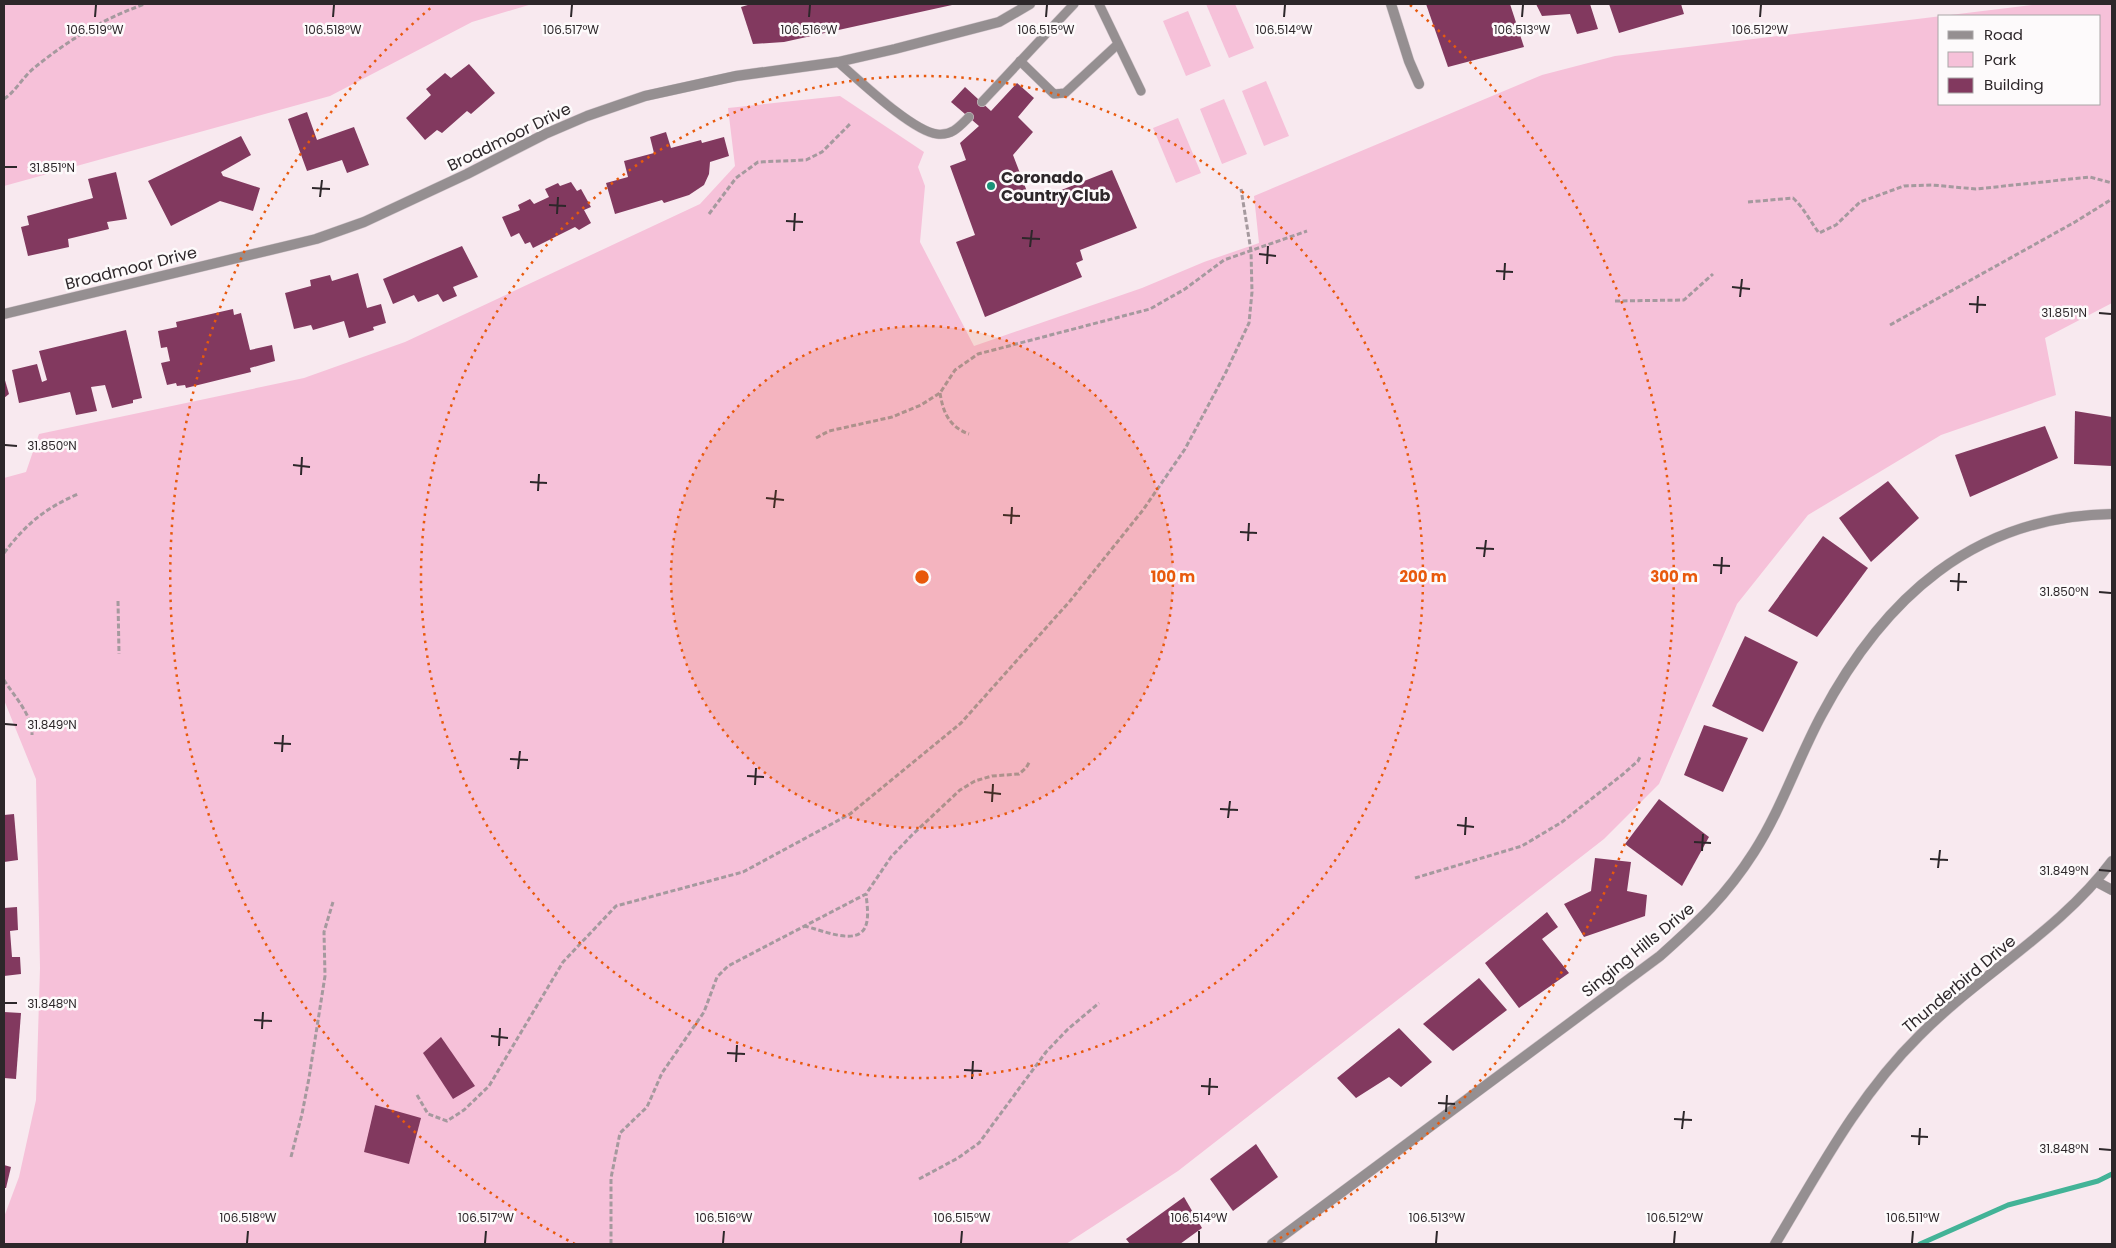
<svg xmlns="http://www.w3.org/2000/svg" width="2116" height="1248" viewBox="0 0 2116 1248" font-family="Poppins,sans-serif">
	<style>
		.green { fill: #f6c1d9; fill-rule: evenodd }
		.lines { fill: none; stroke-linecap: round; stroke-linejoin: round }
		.stream { stroke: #43b397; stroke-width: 5 }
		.building { fill: #82395f }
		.service-casing { stroke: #d3c6cc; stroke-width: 10 }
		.minor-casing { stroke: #d3c6cc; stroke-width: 11 }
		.tertiary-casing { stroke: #d3c6cc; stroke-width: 11 }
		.path { stroke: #a5999e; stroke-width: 3; stroke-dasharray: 5 2.5; stroke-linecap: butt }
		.service { stroke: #958f91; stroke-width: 9 }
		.minor { stroke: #958f91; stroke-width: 10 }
		.tertiary { stroke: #958f91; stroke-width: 10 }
		.ticks { fill: none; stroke: #2d272a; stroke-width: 2 }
		.ring { fill: none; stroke: #e8590c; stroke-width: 2.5; stroke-dasharray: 2.5 5 }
		.poi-dot { fill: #1a9378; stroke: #fdfafb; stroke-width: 2 }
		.labels { text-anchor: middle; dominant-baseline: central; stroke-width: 5; stroke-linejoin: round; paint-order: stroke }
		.street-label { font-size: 16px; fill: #2d272a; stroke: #fdfafb }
		.poi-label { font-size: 16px; font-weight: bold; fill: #2d272a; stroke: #fdfafb; text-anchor: start }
		.ticks-label { font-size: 12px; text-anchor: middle; fill: #2d272a; stroke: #fdfafb; stroke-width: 5; stroke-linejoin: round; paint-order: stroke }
		.centre { fill: #e8590c; stroke: #fdfafb; stroke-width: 2.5 }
		.ring-label { font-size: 15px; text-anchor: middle; font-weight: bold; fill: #e8590c; stroke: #fdfafb; stroke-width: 5; stroke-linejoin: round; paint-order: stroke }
	</style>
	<rect width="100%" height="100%" fill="#f8e9ef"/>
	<g class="green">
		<polygon points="4,4 532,4 472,22 330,96 4,186"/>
		<polygon points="1206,4 1235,4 1254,48 1229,58"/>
		<path d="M2041,4H2112V303L2045,338L2056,395L1941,435L1808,515L1737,604L1659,784L1604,839L1178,1171L1066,1244H4V1217L19,1177L36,1100L40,968L36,779L4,700V478L26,472L39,434L304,378L405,342L700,204L735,166L728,108L840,96L924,152L918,167L925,186L920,242L974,346L1142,288L1204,262L1259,243L1254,196L1542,75L1615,56ZM1940,16H2100V104H1940Z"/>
		<polygon points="1188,11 1211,66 1186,76 1163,21"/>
		<polygon points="1266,81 1289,136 1264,146 1242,91"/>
		<polygon points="1224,99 1247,154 1222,164 1200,109"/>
		<polygon points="1178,118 1201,173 1176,183 1153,128"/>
	</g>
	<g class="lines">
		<polyline class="stream" points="1920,1244 2008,1205 2098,1181 2112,1174"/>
	</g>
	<g class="building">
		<polygon points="751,4 952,4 952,5 784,42 753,44 741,7"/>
		<polygon points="1426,4 1510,4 1524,47 1448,67"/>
		<polygon points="1536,4 1590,4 1598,29 1577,34 1570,14 1542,16"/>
		<polygon points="1609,4 1681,4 1684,14 1619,33"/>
		<polygon points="469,64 495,93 471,114 467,111 442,133 437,130 425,140 406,118 431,95 426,89 445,73 451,78"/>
		<polygon points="1017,83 1034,98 1018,117 1033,132 1013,155 1031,202 1112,170 1137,228 1080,250 1083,260 1076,263 1082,277 985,317 956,242 975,235 950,166 966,160 960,143 979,126 951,102 965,87 991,111"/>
		<polygon points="307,112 317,140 354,127 369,165 347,173 342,160 307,171 288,119"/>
		<polygon points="666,132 671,148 701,140 702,143 724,137 729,156 710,162 709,174 704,185 689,195 664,203 662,200 615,214 606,183 628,177 624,161 654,153 650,137"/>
		<polygon points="241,136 251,155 221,172 223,176 260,188 253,211 220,201 171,226 148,181"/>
		<polygon points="116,172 127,219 107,222 109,229 68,239 69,247 28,256 21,227 29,225 27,216 93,198 88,179"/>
		<polygon points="571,182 577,191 581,189 591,207 584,210 591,223 579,230 575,227 533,248 530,242 525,244 519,233 511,237 502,217 520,210 518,205 530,199 534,204 549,197 545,189 558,183 560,186"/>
		<polygon points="462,246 478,277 453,287 457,296 443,302 438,294 418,302 414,295 393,304 383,279"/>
		<polygon points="358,273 367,308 381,304 386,323 373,327 374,330 349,338 344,321 313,330 311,325 294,329 285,293 311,286 310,280 330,275 332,281"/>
		<polygon points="233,309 234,315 241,313 250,350 272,345 275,361 250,368 251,372 186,388 185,385 177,386 176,383 167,385 161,363 170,361 167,347 161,348 158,331 177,327 176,322"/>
		<polygon points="126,330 142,398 133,400 133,403 112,408 105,385 91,387 97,411 76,415 70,392 19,403 12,370 37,364 42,382 47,380 39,351"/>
		<polygon points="4,377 9,394 4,398"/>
		<polygon points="2075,411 2112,417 2112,466 2074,464"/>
		<polygon points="2045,426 2058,458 1970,497 1955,455"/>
		<polygon points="1888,481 1919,518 1871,562 1839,518"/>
		<polygon points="1823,536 1868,568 1817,637 1768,611"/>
		<polygon points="1745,636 1798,662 1763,732 1712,706"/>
		<polygon points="1704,725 1748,738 1723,792 1684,775"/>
		<polygon points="1659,799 1709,837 1682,886 1625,844"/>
		<polygon points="14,814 18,860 4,862 4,815"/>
		<polygon points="1595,858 1631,862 1627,891 1647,895 1645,916 1584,937 1564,904 1591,891"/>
		<polygon points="17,907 18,930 10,931 12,957 20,957 21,974 4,976 4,908"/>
		<polygon points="1547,912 1558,927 1542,939 1569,973 1519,1008 1485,963"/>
		<polygon points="1479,978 1507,1010 1453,1051 1423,1024"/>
		<polygon points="4,1012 21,1013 16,1079 4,1078"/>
		<polygon points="1399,1028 1432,1062 1401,1087 1389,1077 1356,1098 1337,1078"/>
		<polygon points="441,1037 475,1086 453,1099 423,1053"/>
		<polygon points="375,1105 421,1118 409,1164 364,1152"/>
		<polygon points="1256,1144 1278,1177 1233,1211 1210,1179"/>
		<polygon points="4,1165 11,1167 6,1188 4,1188"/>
		<polygon points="1184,1197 1202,1228 1180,1244 1130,1244 1126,1239"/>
	</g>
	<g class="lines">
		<defs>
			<g id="service">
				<polyline points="1099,4 1141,91"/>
				<polyline points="1020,61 1054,94 1065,93 1118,44"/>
				<path d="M838,62C859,80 912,131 937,134C952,136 960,126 969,117"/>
				<polyline points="982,102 1074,4"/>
			</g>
			<g id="minor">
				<polyline points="1391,4 1409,61 1419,84"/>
				<polyline points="4,314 316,239 364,222 467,174 545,134 587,116 645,96 736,76 838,62 895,49 999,22 1030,4"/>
				<polyline points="2097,882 2112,890"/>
				<path d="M1272,1244L1660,956C1698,922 1726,896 1754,852C1781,810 1797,761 1821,716C1883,599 1973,516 2112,514"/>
			</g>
			<path id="tertiary" d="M1775,1244C1819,1171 1858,1096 1919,1036C1980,974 2060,931 2112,861"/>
		</defs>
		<use href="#service" class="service-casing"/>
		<use href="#minor" class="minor-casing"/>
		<use href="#tertiary" class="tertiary-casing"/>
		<g class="path">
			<path d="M4,99C16,91 22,78 34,68C67,41 104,18 145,4"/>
			<path d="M1748,202L1793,198C1804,208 1810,221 1819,233L1836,225L1860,202L1904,186L1932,185L1976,189L2090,177L2112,183"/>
			<polyline points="709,214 736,178 758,162 806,160 822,152 850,124"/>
			<polyline points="1615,301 1684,300 1713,274"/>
			<polyline points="1890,325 2075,222 2112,199"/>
			<path d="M940,393C943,412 949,427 969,434"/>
			<polyline points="816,438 829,431 892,417 921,405 940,393 955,370 978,354 1150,309 1185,289 1224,260 1307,231"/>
			<path d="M4,553C26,524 44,509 78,494"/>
			<polyline points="118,601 119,654"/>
			<path d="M4,680C14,696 33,716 32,735"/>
			<polyline points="1415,878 1522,846 1562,822 1622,775 1638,761 1641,755"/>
			<path d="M804,926C820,929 859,948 866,925C869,916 867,904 866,894"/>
			<polyline points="417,1095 428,1114 447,1121 464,1110 489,1086 563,962 616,906 743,872 850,814 961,723 1070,601 1143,510 1185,449 1226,372 1249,323 1252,292 1251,251 1241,189"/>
			<polyline points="291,1157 302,1114 309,1078 325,976 324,932 333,902"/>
			<polyline points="919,1179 958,1158 979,1143 1046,1052 1068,1029 1099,1003"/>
			<polyline points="611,1244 611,1178 620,1133 647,1107 662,1073 704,1012 717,977 728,966 866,894 891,857 912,835 960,790 975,781 992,776 1019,774 1026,768 1030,761"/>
		</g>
		<use href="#service" class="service"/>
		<use href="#minor" class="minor"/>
		<use href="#tertiary" class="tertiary"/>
	</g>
	<path class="ticks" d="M95,17L96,5M333,17L334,5M571,17L572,5M809,17L810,5M1046,17L1047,5M1284,17L1285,5M1522,17L1523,5M1760,17L1761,5M5,167H17M312,188L330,189M320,197L322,180M549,205L566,206M557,214L558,197M786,221L803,222M794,231L795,213M1022,238L1040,239M1030,247L1032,230M1259,254L1276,256M1267,264L1268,246M1496,271L1513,272M1504,280L1505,263M1732,287L1750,289M1740,297L1742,279M1969,304L1986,305M1977,313L1978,296M2099,313L2111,314M5,445L17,446M293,465L310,467M301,475L302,457M530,482L547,483M538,491L539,474M766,498L784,500M774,508L776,490M1003,515L1020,516M1011,524L1012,507M1240,532L1257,533M1248,541L1249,523M1476,548L1494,549M1484,557L1486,540M1713,565L1730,566M1721,574L1722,557M1950,581L1967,582M1958,591L1959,573M2099,592L2111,593M5,724L17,725M274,743L291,744M282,752L283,735M510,759L528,760M518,769L520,751M747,776L764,777M755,785L756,768M984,792L1001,794M992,802L993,784M1220,809L1238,810M1228,818L1230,801M1457,825L1474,827M1465,835L1466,817M1694,842L1711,843M1702,851L1703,834M1930,859L1948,860M1938,868L1940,850M2099,870L2111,871M5,1003H17M254,1020L272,1021M262,1029L263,1012M491,1036L508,1038M499,1046L500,1028M727,1053L745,1054M736,1062L737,1045M964,1070L982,1071M972,1079L973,1061M1201,1086L1218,1087M1209,1095L1210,1078M1438,1103L1455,1104M1446,1112L1447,1095M1674,1119L1692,1120M1682,1129L1684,1111M1911,1136L1928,1137M1919,1145L1920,1128M2099,1149L2111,1150M247,1243L248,1231M485,1243L486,1231M723,1243L724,1231M961,1243L962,1231M1199,1243V1231M1436,1243L1437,1231M1674,1243L1675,1231M1912,1243L1913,1231"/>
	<circle cx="922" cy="577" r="251" fill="#e8590c" fill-opacity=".12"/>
	<g class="ring">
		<circle cx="922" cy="577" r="251"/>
		<circle cx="922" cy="577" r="501"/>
		<path d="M575 1244A752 752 0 0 1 434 5M1410 5A752 752 0 0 1 1269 1244"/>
	</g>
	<circle class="poi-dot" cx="991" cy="186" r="5"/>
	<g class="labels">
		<g class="street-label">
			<text transform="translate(509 137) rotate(-26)">Broadmoor Drive</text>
			<text transform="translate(131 268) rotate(-14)">Broadmoor Drive</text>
			<text transform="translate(1638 950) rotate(-39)">Singing Hills Drive</text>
			<text transform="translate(1959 984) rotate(-40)">Thunderbird Drive</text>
		</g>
		<g class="poi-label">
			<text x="1001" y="177">Coronado<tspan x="1001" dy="18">Country Club</tspan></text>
		</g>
	</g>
	<g class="ticks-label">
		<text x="95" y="34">106.519°W</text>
		<text x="333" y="34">106.518°W</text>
		<text x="571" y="34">106.517°W</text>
		<text x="809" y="34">106.516°W</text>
		<text x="1046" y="34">106.515°W</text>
		<text x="1284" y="34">106.514°W</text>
		<text x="1522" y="34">106.513°W</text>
		<text x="1760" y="34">106.512°W</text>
		<text x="52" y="172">31.851°N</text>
		<text x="2064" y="317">31.851°N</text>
		<text x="52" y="450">31.850°N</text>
		<text x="2064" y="596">31.850°N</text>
		<text x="52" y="729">31.849°N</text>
		<text x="2064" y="875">31.849°N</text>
		<text x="52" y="1008">31.848°N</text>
		<text x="2064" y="1153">31.848°N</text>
		<text x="248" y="1222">106.518°W</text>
		<text x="486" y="1222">106.517°W</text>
		<text x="724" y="1222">106.516°W</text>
		<text x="962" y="1222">106.515°W</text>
		<text x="1199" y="1222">106.514°W</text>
		<text x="1437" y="1222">106.513°W</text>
		<text x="1675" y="1222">106.512°W</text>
		<text x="1913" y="1222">106.511°W</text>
	</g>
	<circle cx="922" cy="577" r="8" class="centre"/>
	<g class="ring-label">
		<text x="1173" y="582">100 m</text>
		<text x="1423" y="582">200 m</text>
		<text x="1674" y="582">300 m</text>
	</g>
	<rect width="2116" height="1248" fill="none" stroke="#2d272a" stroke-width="10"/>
	<rect x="1938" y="15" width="162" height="90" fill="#fdfafb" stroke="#aaa6a7"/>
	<rect x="1948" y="31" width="25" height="8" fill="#958f91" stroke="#aaa6a7"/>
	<text x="1984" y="40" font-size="15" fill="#2d272a">Road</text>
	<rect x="1948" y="52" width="25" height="15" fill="#f6c1d9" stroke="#aaa6a7"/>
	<text x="1984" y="65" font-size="15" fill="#2d272a">Park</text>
	<rect x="1948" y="78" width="25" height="15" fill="#82395f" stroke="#aaa6a7"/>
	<text x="1984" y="90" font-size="15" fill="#2d272a">Building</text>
</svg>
